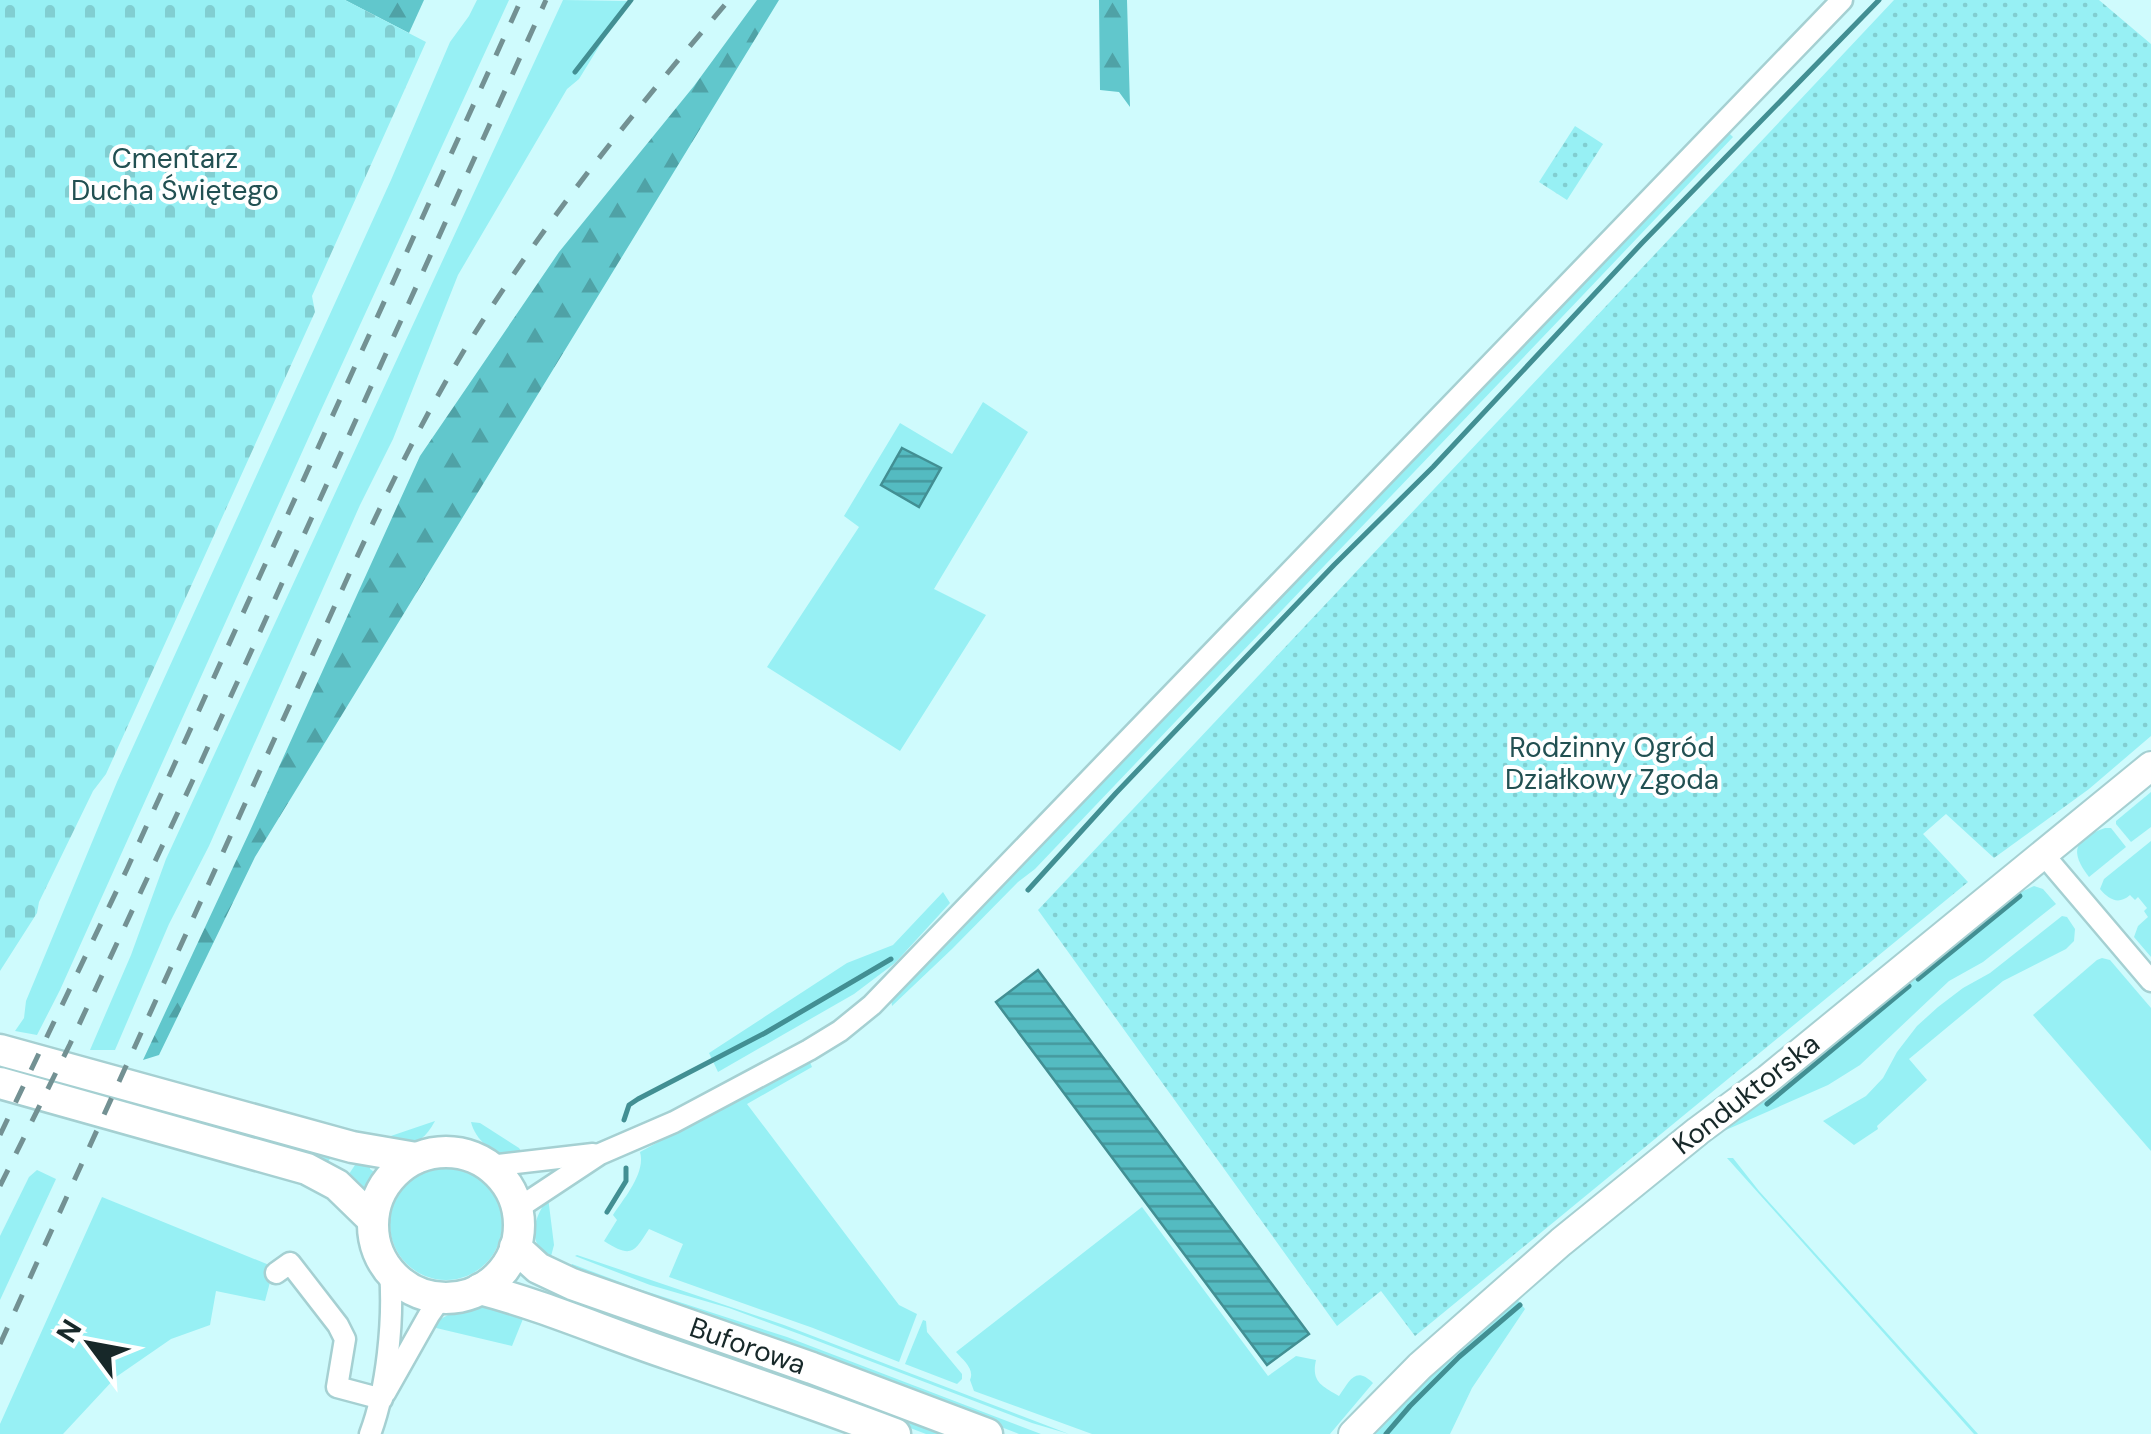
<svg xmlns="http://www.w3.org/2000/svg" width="2151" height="1434" viewBox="0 0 2151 1434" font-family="'DM Sans',sans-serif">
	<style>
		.grass { fill: #97f0f4 }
		.forest { fill: url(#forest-firs) }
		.cemetery { fill: url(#cemetery-stones) }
		.park { fill: url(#park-dots) }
		.water { fill: url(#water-rules); stroke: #428f93; stroke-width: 2.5 }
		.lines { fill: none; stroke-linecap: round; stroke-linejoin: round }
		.stream { stroke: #428f93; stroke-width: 5 }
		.minor-casing { stroke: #a5d0d2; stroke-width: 25 }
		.tertiary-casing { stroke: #a5d0d2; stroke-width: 32 }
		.secondary-casing { stroke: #a5d0d2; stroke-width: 35 }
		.minor { stroke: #fff; stroke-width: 20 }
		.tertiary { stroke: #fff; stroke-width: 28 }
		.secondary { stroke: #fff; stroke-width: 30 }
		.rail { stroke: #739193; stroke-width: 5; stroke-dasharray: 18 18; stroke-linecap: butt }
		.labels { text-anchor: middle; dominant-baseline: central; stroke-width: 8; stroke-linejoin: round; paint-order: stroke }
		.park-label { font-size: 28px; fill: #225052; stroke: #fff }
		.street-label { font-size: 28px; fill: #172829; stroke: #fff }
	</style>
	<defs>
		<pattern id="forest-firs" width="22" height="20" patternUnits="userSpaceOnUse" patternTransform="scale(2.5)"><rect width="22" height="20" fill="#61c7cc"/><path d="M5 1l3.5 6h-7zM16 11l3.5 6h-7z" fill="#4fa2a6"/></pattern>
		<pattern id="cemetery-stones" width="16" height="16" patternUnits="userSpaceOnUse" patternTransform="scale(2.5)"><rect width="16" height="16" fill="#97f0f4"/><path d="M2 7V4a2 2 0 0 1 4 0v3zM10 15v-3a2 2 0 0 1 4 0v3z" fill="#81ced1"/></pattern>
		<pattern id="park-dots" width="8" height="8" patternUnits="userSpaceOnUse" patternTransform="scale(2.5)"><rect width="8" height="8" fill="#97f0f4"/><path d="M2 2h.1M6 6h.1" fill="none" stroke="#81ced1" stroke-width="1.8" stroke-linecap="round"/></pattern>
		<pattern id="water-rules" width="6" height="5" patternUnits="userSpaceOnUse" patternTransform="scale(2.5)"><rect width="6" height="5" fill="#54bbc1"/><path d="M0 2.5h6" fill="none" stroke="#45989d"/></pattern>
	</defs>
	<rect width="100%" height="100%" fill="#cffbfd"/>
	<g class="grass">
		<polygon points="477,0 509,0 321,410 60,990 37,1035 15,1031 24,1018 26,1001 117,782 391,180 450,42 469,16"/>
		<polygon points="563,0 627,1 579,79 567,89 458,275 393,439 360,505 209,846 169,924 115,1050 90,1050 131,955 166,859"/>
		<path d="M1728,132L1733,137C1501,382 1267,625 1035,869L1018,882L952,949L892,1006L891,998Z"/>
		<polygon points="983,402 1028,432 934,589 986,615 900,751 767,667 859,527 844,516 900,423 952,454"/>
		<polygon points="2151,792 2151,827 2131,842 2116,824 2116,821"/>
		<path d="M2105,828H2111L2126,847L2089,877C2069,851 2074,839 2105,828Z"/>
		<path d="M2151,841V957L2134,937L2138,926L2148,917L2144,911L2147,908L2138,897L2135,900L2130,895C2119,905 2109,900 2100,889L2104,879Z"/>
		<polygon points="2018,885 2023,891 2034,886 2043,889 2056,904 1983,962 1949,981 1860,1065 1828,1085 1719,1133"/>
		<polygon points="943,892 950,903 895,963 854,994 718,1072 709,1053 847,963 893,945"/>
		<polygon points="2062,916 2067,917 2075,929 2074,941 2066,949 2003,981 1909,1059 1927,1080 1877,1126 1878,1129 1854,1145 1823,1121 1866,1096 1883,1078 1897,1052 1917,1026 1938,1007 1963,988 1990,973"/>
		<polygon points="2102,958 2110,960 2151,1008 2151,1151 2033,1015 2097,960"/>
		<path d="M809,1060L812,1067L747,1104L899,1305L917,1314L899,1362L813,1328L669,1277L683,1244L649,1229C634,1252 632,1259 604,1241L617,1220L613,1215C624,1198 646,1173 640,1152Z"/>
		<polygon points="123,1098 333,1154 326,1165 121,1105"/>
		<path d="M435,1121C421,1147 408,1147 382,1139Z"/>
		<path d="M471,1122L480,1123L519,1148L523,1154C499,1158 477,1145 471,1122Z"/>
		<polygon points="1727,1158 1733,1158 1759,1191 1978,1434 1974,1434"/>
		<polygon points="357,1162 370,1166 370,1169 374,1172 362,1191 347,1177"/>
		<circle cx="446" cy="1224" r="56"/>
		<polygon points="37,1170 56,1179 0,1300 0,1236 29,1177"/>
		<polygon points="102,1197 274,1267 265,1301 216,1291 210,1325 171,1339 116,1377 63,1434 0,1434 0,1424"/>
		<path d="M548,1197L554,1245L550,1260C526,1238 533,1222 548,1197Z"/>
		<path d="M1142,1207L1268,1376L1296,1356L1316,1360C1311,1382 1322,1386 1339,1396C1349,1382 1355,1365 1373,1383L1330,1434H1092L974,1391L970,1380C975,1369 963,1360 956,1352Z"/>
		<polygon points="577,1255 784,1325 1069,1434 1032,1423 802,1335 729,1308 650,1285 575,1256"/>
		<polygon points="572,1264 636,1288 787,1337 1041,1434 1019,1434 785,1344 569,1270"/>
		<polygon points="559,1293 758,1360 952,1434 926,1434 758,1370 556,1302"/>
		<polygon points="1515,1297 1525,1309 1472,1388 1450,1434 1369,1434 1396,1404"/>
		<path d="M488,1305L525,1314L512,1346L432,1327C446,1311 468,1308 488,1305Z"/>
		<polygon points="923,1320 926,1321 927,1332 962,1374 962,1379 957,1384 905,1364"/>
	</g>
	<g class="forest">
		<polygon points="345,0 424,0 409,33"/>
		<polygon points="757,0 779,0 255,857 159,1055 143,1060 249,833 420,456 559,252 694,86"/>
		<polygon points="1099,0 1127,0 1130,107 1119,92 1100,90"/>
	</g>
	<polygon class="cemetery" points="0,0 345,0 426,42 312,296 315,312 106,774 93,791 39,902 37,913 0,971"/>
	<g class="park">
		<polygon points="1894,0 2099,0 2151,44 2151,736 2089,789 1994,858 1946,814 1923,834 1968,882 1415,1336 1381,1291 1337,1326 1038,910"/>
		<polygon points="1575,126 1603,144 1567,200 1539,182"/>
	</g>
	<g class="water">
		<polygon points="902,448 941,468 919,507 881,485"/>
		<polygon points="1038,970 1309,1334 1267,1365 996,1002"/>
	</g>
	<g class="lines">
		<g class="stream">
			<polyline points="575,72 631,0"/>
			<polyline points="1028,890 1116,793 1334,565 1433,467 1642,243 1879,0"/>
			<polyline points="1918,979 2020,896"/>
			<polyline points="1767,1104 1909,986"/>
			<polyline points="624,1120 629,1105 638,1099 765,1033 891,959"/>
			<polyline points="607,1212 626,1181 626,1168"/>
			<polyline points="1386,1434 1410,1406 1459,1357 1520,1305"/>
		</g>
		<defs>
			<g id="minor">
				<polyline points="2043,854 2151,981"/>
				<polyline points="490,1166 593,1154"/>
				<polyline points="517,1209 600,1154 674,1122 809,1050 840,1031 872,1005 1842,0"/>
				<polyline points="276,1273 290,1263 338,1325 345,1339 337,1387 382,1399"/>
				<polyline points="385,1393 429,1315 441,1298"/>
				<path d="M370,1434C387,1389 394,1320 390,1272"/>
			</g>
			<polyline id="tertiary" points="1353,1434 1420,1366 1561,1242 1698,1131 1768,1079 2151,766"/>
			<g id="secondary">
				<polyline points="0,1050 352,1147 416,1158"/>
				<polyline points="0,1083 307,1169 337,1185 373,1220"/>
				<circle cx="446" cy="1225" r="73"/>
				<path id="s1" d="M515,1247L538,1268L572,1284L812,1368L987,1434"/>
				<path d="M480,1289C545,1306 606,1333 669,1354C745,1380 820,1406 895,1434"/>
			</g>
		</defs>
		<use href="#minor" class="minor-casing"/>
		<use href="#tertiary" class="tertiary-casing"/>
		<use href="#secondary" class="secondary-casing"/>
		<use href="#minor" class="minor"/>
		<use href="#tertiary" class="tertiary"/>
		<use href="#secondary" class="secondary"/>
		<g class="rail">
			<polyline points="0,1135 127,869 521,0"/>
			<polyline points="0,1186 70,1044 192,782 546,0"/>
			<path d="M0,1344L351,570C391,483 434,395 487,314C559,203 643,101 729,0"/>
		</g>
	</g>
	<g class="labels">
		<g class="park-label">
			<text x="175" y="158">Cmentarz<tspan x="175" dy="32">Ducha Świętego</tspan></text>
			<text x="1612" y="747">Rodzinny Ogród<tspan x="1612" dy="32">Działkowy Zgoda</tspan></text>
		</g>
		<g class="street-label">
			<text transform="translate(1746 1094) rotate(-38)">Konduktorska</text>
			<text stroke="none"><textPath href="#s1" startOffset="255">Buforowa</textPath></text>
		</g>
	</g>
	<g transform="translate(90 1344) rotate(302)" stroke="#ffffff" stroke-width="8" paint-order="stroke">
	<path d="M0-8L18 38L0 25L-18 38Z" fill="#172829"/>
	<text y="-15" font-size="28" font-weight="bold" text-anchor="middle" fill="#172829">N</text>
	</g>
</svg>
